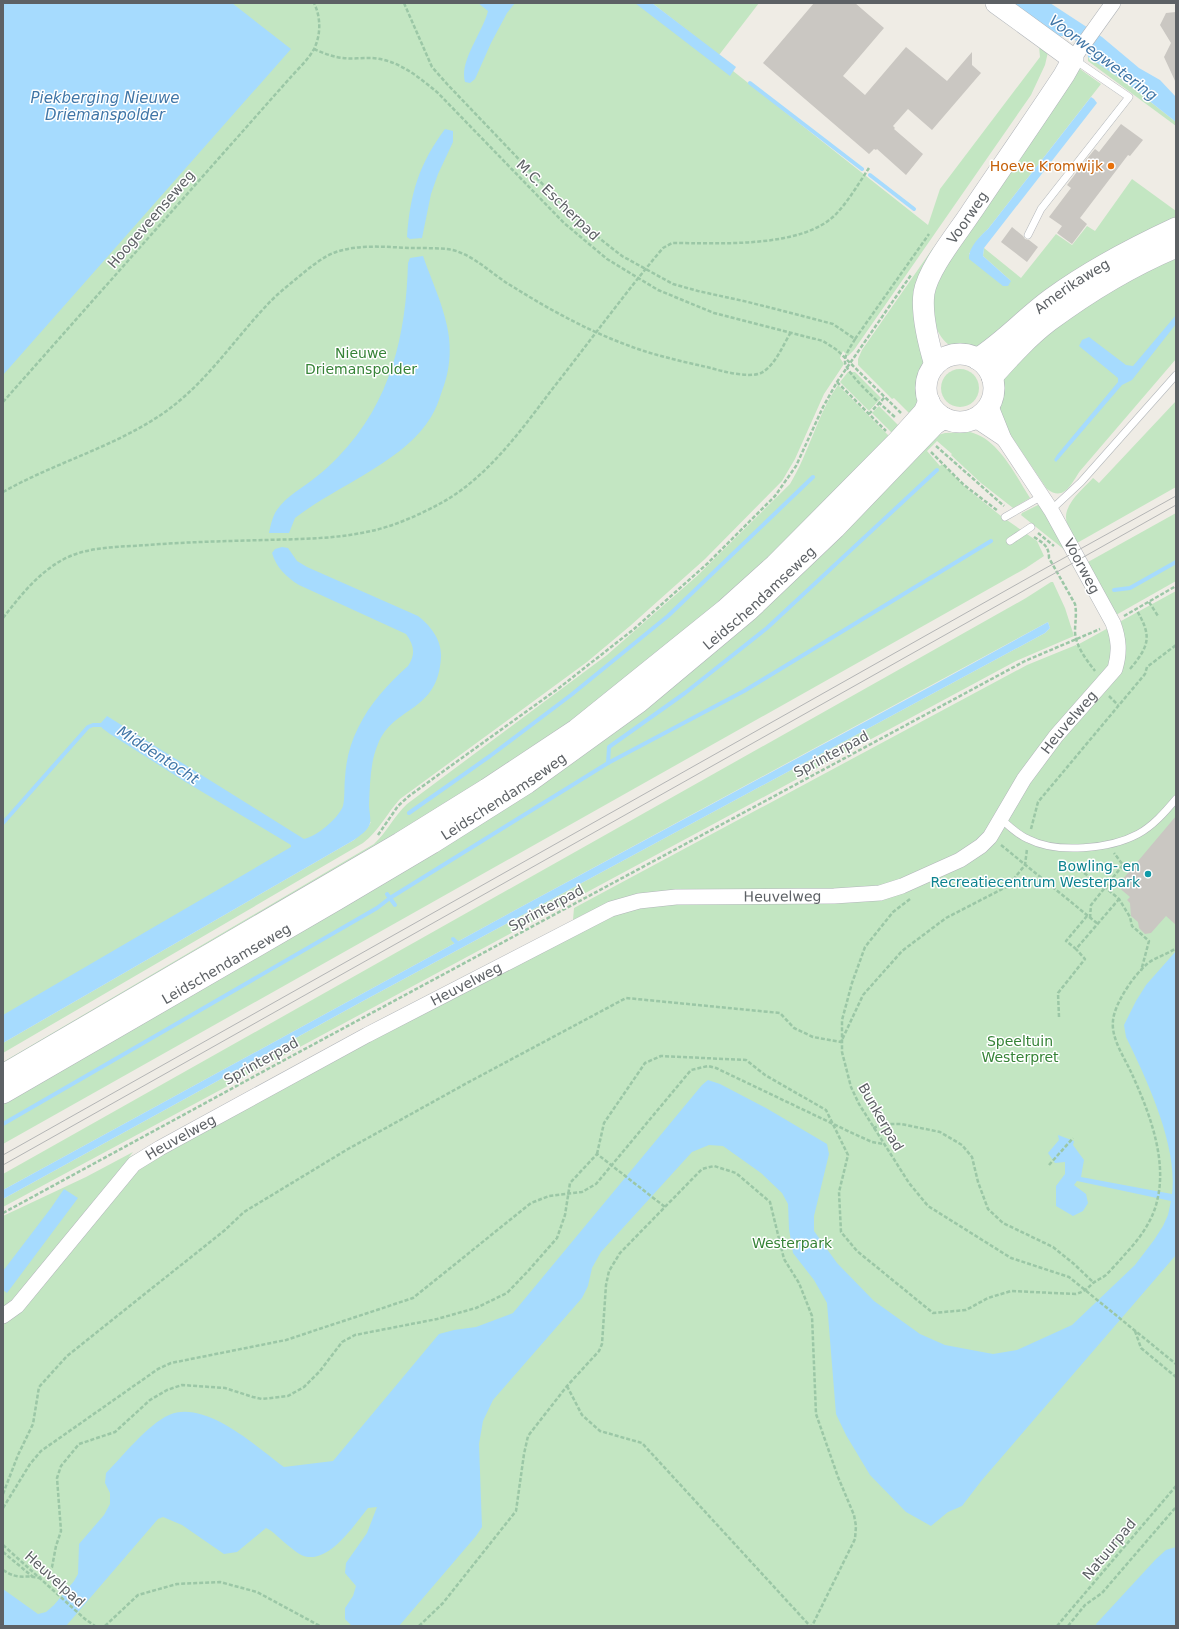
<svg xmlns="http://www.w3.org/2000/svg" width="1179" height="1629" viewBox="0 0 1179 1629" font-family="'DejaVu Sans',sans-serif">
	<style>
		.green { fill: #c3e6c2 }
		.water { fill: #a6dbfe }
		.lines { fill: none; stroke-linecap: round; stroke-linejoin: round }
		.stream { stroke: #a6dbfe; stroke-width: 4 }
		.building { fill: #cac7c2 }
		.lane-casing { stroke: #b2b6ba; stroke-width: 8 }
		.street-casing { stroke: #b2b6ba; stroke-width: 16 }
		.secondary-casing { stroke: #b1b5ba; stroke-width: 22 }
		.path { stroke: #9bc7a6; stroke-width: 2.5; stroke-dasharray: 4 2; stroke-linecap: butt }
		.lane { stroke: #fff; stroke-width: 7 }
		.street { stroke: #fff; stroke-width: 15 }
		.secondary { stroke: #fff; stroke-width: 21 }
		.tram { stroke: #b4b5b5; stroke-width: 1 }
		.food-dot { fill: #e8710a; stroke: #fff; stroke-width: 1.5 }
		.culture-dot { fill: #0f9aa8; stroke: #fff; stroke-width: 1.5 }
		.labels { text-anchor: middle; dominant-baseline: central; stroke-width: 3; stroke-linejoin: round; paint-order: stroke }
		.food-label { font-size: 14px; fill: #c56008; stroke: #fff; text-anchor: end }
		.street-label { font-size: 14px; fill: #5d6165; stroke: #fff }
		.park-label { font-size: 14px; fill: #368337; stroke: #fff }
		.culture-label { font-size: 14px; fill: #0d838f; stroke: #fff; text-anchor: end }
		.water-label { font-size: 15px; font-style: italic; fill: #4076a7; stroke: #fff }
	</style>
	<rect width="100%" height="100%" fill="#efece5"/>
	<g class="green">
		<path d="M3,3H647L928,225L940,189L1040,57L1039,46L1048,52L1045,65L1031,95L854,350L848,356L843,351L840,358L844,364L824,394L795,459L782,481L705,559L630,626L587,662L400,799C387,813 379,831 363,843L3,1053V1043L354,840L368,827L371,822L3,1035Z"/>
		<polygon points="652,3 759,3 719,55"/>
		<polygon points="1088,57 1124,81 1176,122 1176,126 1088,61"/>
		<path d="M1080,69L1101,84L988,229L980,237L969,254L1011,281L983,256L984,248L1021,278L1056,234L1072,245L1087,226L1095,231L1132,179L1176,211V222L975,350C968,350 960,350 953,347C936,340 929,311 932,294C932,288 936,282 938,276L1075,70Z"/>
		<polygon points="933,248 935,252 926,365 921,381 920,397 914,418 894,398 892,399 858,365 858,359 862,350"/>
		<path d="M1176,252V359L1080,471C1071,484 1064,502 1047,489L999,418C996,403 997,387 1003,373L1083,303Z"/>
		<circle cx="960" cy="388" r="19"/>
		<polygon points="848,372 855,372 881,398 869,411 840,382"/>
		<path d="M838,385L890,437L877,455L672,649L497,777L3,1071V1062L374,844C387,832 394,816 407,804L607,655L697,576L790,484C809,453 817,415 838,385Z"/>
		<path d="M1176,401V487L1077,543C1074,536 1070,530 1067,523C1061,506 1083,489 1093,478L1099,483Z"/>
		<polygon points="879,406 903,430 896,437 872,413"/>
		<path d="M970,432C999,439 1015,475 1030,498L1013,508L981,483L951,455L952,454L937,441L927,451L940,466L942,464L966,488L1001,516L1037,541L1044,556L1026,568L3,1144V1098L446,840L938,435L945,433Z"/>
		<polygon points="1038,505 1042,508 1066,551 1021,515 1022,513"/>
		<polygon points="1176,513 1176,581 1116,615 1088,562"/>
		<polygon points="1051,582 1053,582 1065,608 1074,636 1016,661 3,1207 3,1199 363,1001 1045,633 1050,628 1048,622 532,901 3,1190 3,1174 1026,598"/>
		<polygon points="1176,591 1176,1626 3,1626 3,1216 86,1177 133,1152 129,1157 263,1095 609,903 597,908 573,920 574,908 1027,665 1076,645 1077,646 1079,644"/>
	</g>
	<g class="water">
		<polygon points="3,3 232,3 291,49 3,375"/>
		<path d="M478,3H515L507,13L491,43L475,79L470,83L465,82C459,61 483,32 488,11Z"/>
		<polygon points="635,3 652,3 736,67 730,76"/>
		<polygon points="1011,3 1050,3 1102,37 1139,68 1160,80 1176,97 1176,122 1124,81 1088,57 1087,49 1068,35 1057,37"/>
		<path d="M1091,97L1094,99L1097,103L984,248L983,256L1011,281L1008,286H1003L969,259C968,248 980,236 988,229Z"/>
		<path d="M445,129L453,131V142L438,174L431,194L422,238L410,239L407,237C410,194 419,164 445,129Z"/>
		<path d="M423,256C431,279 442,302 447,326C452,348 450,370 442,391C439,400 436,409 431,417C404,462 336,486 295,518L289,533H269C270,527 272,519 275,513C284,497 303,488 316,477C324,471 332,463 339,456C391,402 406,335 408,263L410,258Z"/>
		<polygon points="1176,315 1176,324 1132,380 1122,385 1056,462 1054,460 1057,455 1118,382 1118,378 1079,346 1082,340 1089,337 1126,365 1133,366"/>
		<path d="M282,547L288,548L297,561L307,567L418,616C430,625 442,640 441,657C438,713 394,705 378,744C370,762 370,785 369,805C369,810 371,818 370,823C369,830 359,836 354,840L3,1043V1015L291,847V845L286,842L184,781L110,734L102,728L100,724L107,716L304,839C317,836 338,819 343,806C345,798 344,787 345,778C346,760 350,744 358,728C370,703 388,684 408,666C416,654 414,645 406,634L299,585C286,577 276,567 272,553L275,549Z"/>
		<polygon points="1048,622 1050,628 1045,633 363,1001 3,1199 3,1190 532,901 937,683"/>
		<path d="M1176,951V1255L982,1480L962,1506L948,1512L931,1526L906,1512L870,1475L846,1435L836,1414L827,1303L814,1280L793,1253L789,1229L788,1204L782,1193L761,1173L723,1146L709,1145L692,1152L601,1252L592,1268L588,1286L582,1298L493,1400L483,1421L479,1444L482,1527L476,1536L399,1626H352L345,1619V1608L353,1596L356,1586L345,1573L346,1563L367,1533L377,1507L368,1508C355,1524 332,1559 309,1557C302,1557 295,1551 290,1547C283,1542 272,1530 266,1528L237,1552L224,1554L182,1525L163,1517L158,1519L66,1626H3V1589L38,1614L46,1612L54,1605L74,1581L78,1574L79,1544L104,1515L110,1504V1493L105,1483L106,1473C123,1456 147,1425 169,1415C205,1399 257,1447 284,1467L333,1461L439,1334L454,1330L476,1327L513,1313L702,1085L708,1080L720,1084L766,1108L827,1144L829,1154L814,1216V1231L837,1263L874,1301L920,1334L945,1345L993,1354L1017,1350L1072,1325L1135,1265L1154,1240L1163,1226L1168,1215L1171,1201L1077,1181L1074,1185L1086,1194L1088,1203L1083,1211L1073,1216L1056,1206V1186L1065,1174V1162L1055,1163L1048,1153L1059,1140L1058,1135L1074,1141L1073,1145L1084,1160L1081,1177L1172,1194C1178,1146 1147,1080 1126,1037L1124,1025L1136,1001L1146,985Z"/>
		<polygon points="64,1189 78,1198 7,1293 3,1290 3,1271 51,1208"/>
		<polygon points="1176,1547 1176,1626 1097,1626 1096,1624 1156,1559 1166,1550"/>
	</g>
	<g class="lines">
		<g class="stream">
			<polyline points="750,83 862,169"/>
			<polyline points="870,175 914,209"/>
			<polyline points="1114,590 1130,588 1176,562"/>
			<polyline points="608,763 609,747 685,693 767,628 937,470"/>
			<polyline points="409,813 490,756 571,695 668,616 813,477"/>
			<polyline points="3,823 88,727 93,725 105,725"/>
			<polyline points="387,894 395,905"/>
			<polyline points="453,939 459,945"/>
			<polyline points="3,1124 377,908 390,898 608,763 744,691 991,541"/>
		</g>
	</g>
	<g class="building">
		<polygon points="814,3 855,3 884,28 843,76 865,95 906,47 947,81 972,52 972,65 981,73 932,130 908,109 893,126 895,128 894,129 923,154 906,175 877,149 876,150 874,149 869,154 763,63"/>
		<polygon points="1176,12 1176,83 1164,57 1171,43 1160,25 1166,13"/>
		<polygon points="1121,124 1143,140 1130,156 1128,155 1080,218 1087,224 1072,244 1057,233 1062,226 1049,217 1071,188 1067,185 1085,161 1095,149 1099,152"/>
		<polygon points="1012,227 1023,236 1025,239 1029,240 1038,247 1027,262 1001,242"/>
		<polygon points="1176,816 1176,925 1166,916 1151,933 1145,934 1139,928 1138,922 1131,916 1130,903 1127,900 1130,897 1117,886"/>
	</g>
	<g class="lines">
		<defs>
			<g id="lane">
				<polyline points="1028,235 1041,209 1129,97 1075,60"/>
				<polyline points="1051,510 1081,482 1176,375"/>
				<polyline points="1005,517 1042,496"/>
				<polyline points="1010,541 1031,527"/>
				<path d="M1001,819C1009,826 1018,835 1028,839C1057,854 1110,849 1138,834C1153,826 1165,812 1176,799"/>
			</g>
			<g id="street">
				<polyline points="1073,59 1113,3"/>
				<polyline points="974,419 1004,439"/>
				<path id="s1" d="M3,1316L17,1306L134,1164L160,1148L367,1035L611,909L639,901L676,897L834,896L880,893L902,886L960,860L981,846L990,837L1024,779L1056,736L1115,669C1120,652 1119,639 1113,623L1051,510L1004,439L990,404"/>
			</g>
			<g id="secondary">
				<circle cx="960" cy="388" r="34"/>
				<path id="s2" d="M977,359C1004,342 1025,318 1051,299C1089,271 1133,248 1176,228"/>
				<path id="s3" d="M935,365C929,345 921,314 924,293C928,269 956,235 970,214C1001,168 1033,122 1064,75L1073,59L996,3"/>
				<path d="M992,377C1010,357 1028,337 1049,321C1088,292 1131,266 1176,247"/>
				<polyline points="3,1075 400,843 487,789 576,730 725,610 775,565 897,442 924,412 929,401"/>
				<path id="s4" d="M3,1093L336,900L432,843L527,783L639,702L749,610L835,528L935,424L944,418"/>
			</g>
		</defs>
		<use href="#lane" class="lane-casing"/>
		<use href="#street" class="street-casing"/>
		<use href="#secondary" class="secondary-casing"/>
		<g class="path">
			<polyline points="404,3 432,67 448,85 574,217 599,238 622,256 673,284 698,291 748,302 814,319 833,324 855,339 929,234"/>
			<path d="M314,49C323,53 333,57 343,58C352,59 362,58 371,58C397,59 419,77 438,93L564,223L607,259L658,290L714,313L823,341L837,350L901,413"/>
			<path d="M855,339C852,345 844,355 845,362C845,373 886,409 896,418"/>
			<polyline points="837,382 886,431"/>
			<path d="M3,402L289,79C297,70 308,60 314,49C321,35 321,17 314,3"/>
			<polyline points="869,414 885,397"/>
			<polyline points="936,446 1004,506"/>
			<polyline points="931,452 964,485 998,511"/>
			<path d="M3,492C56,462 115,447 165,412C206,383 233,341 267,305C277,294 290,284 302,274C312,266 324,256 336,252C360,244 386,247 410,248C422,248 435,248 447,249C472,252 493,276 515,288C555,313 598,336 644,351C666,358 689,363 711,368C724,372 749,378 761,373C775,366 783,345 791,332"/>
			<polyline points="1038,533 1054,546"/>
			<path d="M1034,537C1043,543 1049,546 1049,558L1075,604C1077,614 1075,622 1075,632C1076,647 1086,659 1095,671"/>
			<polyline points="1149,602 1158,616"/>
			<polyline points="1124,616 1176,586"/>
			<path d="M3,618C21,595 38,573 64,559C89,546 121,547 148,545C187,542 226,541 266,540C301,539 336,539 371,531C395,526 421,514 443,502C487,477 520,432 550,392C588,344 624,294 663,248L672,243C718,243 804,249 837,213C849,200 859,183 869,168"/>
			<path d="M1130,669C1150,645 1152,636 1136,609"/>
			<polyline points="1109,696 1118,705"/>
			<polyline points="1031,829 1038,802 1145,674 1147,667 1176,645"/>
			<polyline points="378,835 398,806 409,796 559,688 634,629 708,563 775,496 796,466 823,407 837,382 911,275"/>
			<polyline points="1001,845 1098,924"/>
			<polyline points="1084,873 1106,888 1119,899 1130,917 1132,926 1149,941 1141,971"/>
			<polyline points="910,899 893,912 865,947 852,983 842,1020 842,1052 851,1087 859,1104 909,1183 928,1206 1011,1258 1069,1277 1176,1364"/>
			<polyline points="1087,916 1066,941 1076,949 1119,899"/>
			<polyline points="1090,918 1091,905 1123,865 1114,853"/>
			<polyline points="1059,1017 1058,993 1085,959 1076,949"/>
			<polyline points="873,1128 885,1124 901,1124 940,1132 962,1145 972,1157 978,1182 988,1209 1003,1223 1053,1247 1074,1264 1094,1283"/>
			<path d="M597,1154L604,1123L645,1063L661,1056L746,1060L765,1075L826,1110L848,1155L839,1192L841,1232L857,1251L933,1313L966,1310L988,1298L1011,1291L1076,1294C1085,1291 1087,1289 1093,1283C1097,1280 1102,1278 1106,1275C1113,1268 1120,1260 1127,1252C1140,1238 1153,1220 1157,1201C1168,1159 1148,1109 1131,1072C1124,1057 1111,1038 1113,1021C1114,1004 1134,975 1147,964C1155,957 1167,955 1176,948"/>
			<polyline points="1049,1165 1073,1138"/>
			<polyline points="3,1213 277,1064 1025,661 1100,629"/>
			<polyline points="1135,1331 1141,1348 1176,1377"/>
			<polyline points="567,1386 582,1415 600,1431 642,1443 810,1626"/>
			<polyline points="3,1494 18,1455 33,1424 39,1387 67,1356 225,1230 244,1212 348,1149 467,1083 626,998 780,1013 794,1028 813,1037 841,1042 863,995 902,951 946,918 1008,886 1025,865 1027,849"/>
			<polyline points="3,1508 30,1464 41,1451 158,1369 171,1363 286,1340 413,1298 531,1203 549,1196 582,1192 596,1184 691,1070 708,1066 716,1068 850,1132 872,1142 884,1144"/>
			<polyline points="3,1545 85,1619 95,1626"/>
			<polyline points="3,1552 33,1577"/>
			<path d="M3,1570C20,1581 24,1574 39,1578L52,1567L56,1546L61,1531L57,1478L61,1466L79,1444L115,1432L150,1400L167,1390L182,1385L225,1388L253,1397L262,1399L288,1396L304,1387L320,1371L342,1342L355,1335L437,1319L476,1308L507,1293L529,1270L557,1238L565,1215L570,1183L597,1154L665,1207"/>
			<polyline points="105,1626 138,1595 177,1584 220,1582 257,1592 320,1626"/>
			<polyline points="419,1626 443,1603 516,1511 524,1454 528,1436 567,1386 599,1351 602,1344 606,1285 609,1271 620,1253 702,1169 714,1166 736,1173 770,1202 784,1259 799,1283 812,1316 816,1414 838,1477 854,1515 856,1526 855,1539 812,1626"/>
			<polyline points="1057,1626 1176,1486"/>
			<polyline points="1068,1626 1085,1605 1102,1593 1176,1507"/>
		</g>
		<use href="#lane" class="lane"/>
		<use href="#street" class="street"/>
		<use href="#secondary" class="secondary"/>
		<g class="tram">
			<polyline points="3,1155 1044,569 1176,496"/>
			<polyline points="3,1165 1176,505"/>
		</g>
	</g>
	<circle class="food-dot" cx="1111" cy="166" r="4"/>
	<circle class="culture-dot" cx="1148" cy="874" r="4"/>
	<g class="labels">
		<g class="food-label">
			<text x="1103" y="166">Hoeve Kromwijk</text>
		</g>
		<g class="street-label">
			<text transform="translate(558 200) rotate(44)">M.C. Escherpad</text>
			<text stroke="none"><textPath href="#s3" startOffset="161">Voorweg</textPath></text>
			<text transform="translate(151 219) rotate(-49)">Hoogeveenseweg</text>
			<text stroke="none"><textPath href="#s2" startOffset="120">Amerikaweg</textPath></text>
			<text transform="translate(1082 566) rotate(62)">Voorweg</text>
			<text stroke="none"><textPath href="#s4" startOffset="906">Leidschendamseweg</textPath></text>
			<text stroke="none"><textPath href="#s1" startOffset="1277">Heuvelweg</textPath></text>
			<text transform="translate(831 754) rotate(-28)">Sprinterpad</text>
			<text stroke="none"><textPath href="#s4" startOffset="582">Leidschendamseweg</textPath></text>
			<text stroke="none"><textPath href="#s1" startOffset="915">Heuvelweg</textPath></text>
			<text transform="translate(546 908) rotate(-28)">Sprinterpad</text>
			<text stroke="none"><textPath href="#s4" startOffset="258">Leidschendamseweg</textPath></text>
			<text stroke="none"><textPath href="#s1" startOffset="579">Heuvelweg</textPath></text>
			<text transform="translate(261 1061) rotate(-29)">Sprinterpad</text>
			<text transform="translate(881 1117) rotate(60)">Bunkerpad</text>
			<text stroke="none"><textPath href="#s1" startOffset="255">Heuvelweg</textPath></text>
			<text transform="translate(1109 1549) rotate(-50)">Natuurpad</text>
			<text transform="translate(55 1579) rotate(42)">Heuvelpad</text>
		</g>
		<g class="park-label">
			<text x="361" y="353">Nieuwe<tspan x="361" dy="16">Driemanspolder</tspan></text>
			<text x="1020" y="1041">Speeltuin<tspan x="1020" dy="16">Westerpret</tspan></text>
			<text x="792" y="1243">Westerpark</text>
		</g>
		<g class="culture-label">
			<text x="1140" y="866">Bowling- en<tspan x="1140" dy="16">Recreatiecentrum Westerpark</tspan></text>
		</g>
		<g class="water-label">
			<text transform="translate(1103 58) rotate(37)">Voorwegwetering</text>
			<text x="105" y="98">Piekberging Nieuwe<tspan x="105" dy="17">Driemanspolder</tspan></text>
			<text transform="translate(158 755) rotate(33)">Middentocht</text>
		</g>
	</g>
	<rect width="1179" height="1629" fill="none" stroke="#5d6165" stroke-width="8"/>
</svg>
